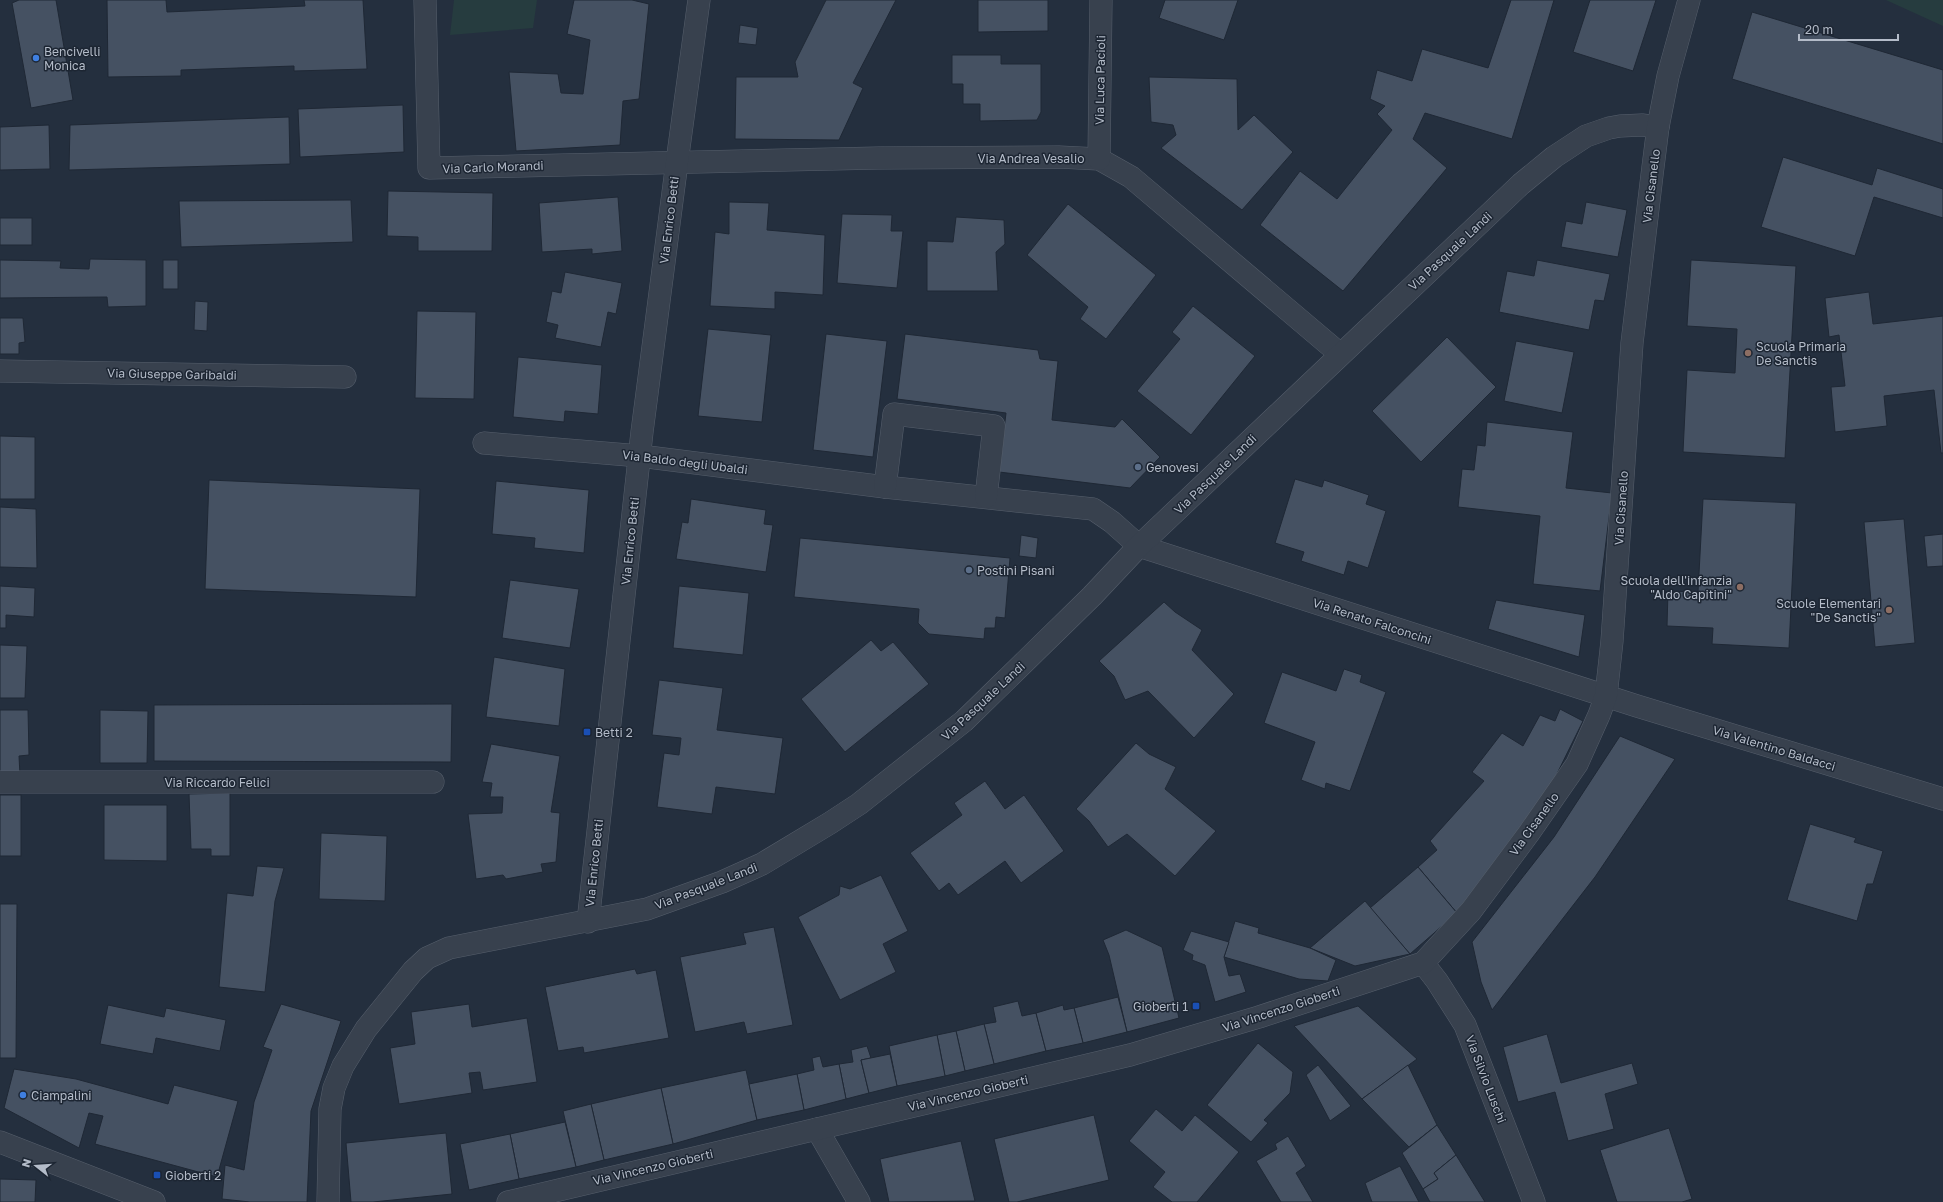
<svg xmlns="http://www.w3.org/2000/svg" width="1943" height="1202" viewBox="0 0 1943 1202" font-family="'Golos Text',sans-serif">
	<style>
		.green { fill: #263c3f }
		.building { fill: #455162; stroke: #1f2835 }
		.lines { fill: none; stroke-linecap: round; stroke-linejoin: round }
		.minor-casing { stroke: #565f6c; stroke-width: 23 }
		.minor { stroke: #38414e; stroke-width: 22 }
		.shop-dot { fill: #3f7fe0; stroke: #1d2633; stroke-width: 1.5 }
		.education-dot { fill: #8d6e63; stroke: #1d2633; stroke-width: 1.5 }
		.service-dot { fill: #5c6f8a; stroke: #1d2633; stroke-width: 1.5 }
		.transit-dot { fill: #1a4fb4; stroke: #1d2633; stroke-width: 1.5 }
		.labels { text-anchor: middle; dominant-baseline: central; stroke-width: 3; stroke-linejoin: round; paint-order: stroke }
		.poi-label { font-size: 12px; fill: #b4bcc9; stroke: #1d2633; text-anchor: start }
		.street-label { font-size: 12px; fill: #b4bcc9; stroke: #1d2633 }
	</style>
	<rect width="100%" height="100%" fill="#242f3e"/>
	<g class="green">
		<polygon points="454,0 537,0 533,28 450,35"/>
		<polygon points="1886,0 1943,0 1943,26"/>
	</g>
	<g class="building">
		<polygon points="19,0 56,0 73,100 31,108 12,3"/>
		<polygon points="107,0 166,0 167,12 305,6 304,0 363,0 367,69 294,71 294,66 181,70 181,76 108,77"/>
		<polygon points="574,0 632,0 649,4 639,99 623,101 620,145 516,151 509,72 558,74 561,93 583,94 590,40 567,34"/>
		<polygon points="826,0 896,0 853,83 863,88 839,140 735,139 736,77 798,77 795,62"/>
		<polygon points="978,0 1048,0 1048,31 978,32"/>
		<polygon points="1165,0 1238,0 1224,40 1159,18"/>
		<polygon points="1511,0 1554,0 1512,139 1425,113 1413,139 1447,168 1343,291 1260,225 1300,171 1337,199 1392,130 1377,114 1385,106 1370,99 1377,70 1412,81 1422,49 1488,68"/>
		<polygon points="1590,0 1656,0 1633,71 1573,52"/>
		<polygon points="1752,12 1943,70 1943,144 1732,79"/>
		<polygon points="740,25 758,28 756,45 738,43"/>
		<polygon points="952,55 1001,55 1001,64 1041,64 1041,112 1037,120 980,121 980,104 963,104 963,84 952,84"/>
		<polygon points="1149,77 1237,79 1238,130 1254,115 1293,152 1242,210 1161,148 1176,135 1173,125 1151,122"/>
		<polygon points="403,105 404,152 300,157 298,109"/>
		<polygon points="289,117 290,164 69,170 70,125"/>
		<polygon points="49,125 50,169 0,170 0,127"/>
		<polygon points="1783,157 1872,185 1877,168 1943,189 1943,218 1874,197 1855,256 1761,227"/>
		<polygon points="388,191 493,193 492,251 418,251 418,237 387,236"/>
		<polygon points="618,197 622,251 592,254 592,249 542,252 539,203"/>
		<polygon points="351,200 353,242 181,247 179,201"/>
		<polygon points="729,202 769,203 767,230 825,235 823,295 775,292 775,309 710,306 715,232 729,234"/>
		<polygon points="1586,202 1627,210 1618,257 1561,247 1566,221 1582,224"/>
		<polygon points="1068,204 1156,275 1106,339 1080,319 1088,307 1027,255"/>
		<polygon points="842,214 892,215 891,231 903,231 897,288 837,283"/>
		<polygon points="956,217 1004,220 1005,244 996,252 998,291 927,291 927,241 953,242"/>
		<rect x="0" y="218" width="32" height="27"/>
		<polygon points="90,259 146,260 146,306 108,307 107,297 0,298 0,260 61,261 60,268 89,269"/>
		<rect x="163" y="260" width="15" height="29"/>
		<polygon points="1537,260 1610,274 1604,301 1595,300 1589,330 1499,312 1507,271 1534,276"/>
		<polygon points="1691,260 1796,266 1785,458 1683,452 1687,370 1735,373 1737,329 1687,326"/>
		<polygon points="565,272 622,283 616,314 608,312 601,347 555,338 558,325 546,322 552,291 561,293"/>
		<polygon points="1869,292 1873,324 1943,316 1943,453 1941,453 1934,390 1884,396 1887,426 1835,432 1831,387 1845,386 1839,335 1829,337 1825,298"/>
		<polygon points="195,301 208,302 207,331 194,330"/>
		<polygon points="1193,306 1255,356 1191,435 1137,391 1180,339 1172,332"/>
		<polygon points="417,311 476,312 474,399 415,398"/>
		<polygon points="0,318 23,318 25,342 19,343 19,354 0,354"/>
		<polygon points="708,329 771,335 762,422 698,416"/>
		<polygon points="826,334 887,341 873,457 813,450"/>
		<polygon points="905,334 1038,350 1040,359 1058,361 1052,420 1115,427 1122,419 1160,457 1130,488 999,472 1006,413 897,399"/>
		<polygon points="1447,337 1496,387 1421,462 1372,411"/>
		<polygon points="1516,341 1574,352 1562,413 1504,401"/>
		<polygon points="518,357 602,365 598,414 565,411 564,422 513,417"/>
		<polygon points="1487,422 1573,432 1566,488 1612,493 1600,591 1533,584 1540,516 1458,507 1462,469 1474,470 1477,445 1485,446"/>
		<polygon points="0,436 35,437 35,499 0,499"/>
		<polygon points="1295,479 1322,487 1324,480 1369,495 1366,504 1386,511 1368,568 1348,561 1344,575 1301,561 1304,552 1275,543"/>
		<polygon points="209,480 420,489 416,597 205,589"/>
		<polygon points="496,481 589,490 584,553 534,548 535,538 492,534"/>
		<polygon points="691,499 766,510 764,524 773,525 766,572 676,559 682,522 688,523"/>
		<polygon points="1703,499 1796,503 1789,648 1712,644 1713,628 1667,626 1668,591 1698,592"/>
		<polygon points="0,507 36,509 37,568 0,567"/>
		<polygon points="1904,519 1915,643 1875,647 1864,522"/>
		<polygon points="1943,534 1943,566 1927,567 1924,536"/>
		<polygon points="1021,535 1038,538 1036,558 1019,556"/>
		<polygon points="800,538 1010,558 1005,618 996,617 995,628 985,628 984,639 929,634 918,623 919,609 794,597"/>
		<polygon points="510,580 579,589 570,648 502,638"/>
		<polygon points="0,586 35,588 34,617 6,615 6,628 0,628"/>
		<polygon points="679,586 749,593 743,655 673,648"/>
		<polygon points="1496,600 1585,615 1579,657 1488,629"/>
		<polygon points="1164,602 1175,612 1202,630 1192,650 1234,694 1194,738 1148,691 1125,700 1114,676 1099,661"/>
		<polygon points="871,640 881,651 893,642 929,684 845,752 801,699"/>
		<polygon points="0,645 27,646 25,698 0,698"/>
		<polygon points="494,657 565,669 559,726 486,717"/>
		<polygon points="1344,669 1362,675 1360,682 1386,692 1350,791 1326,783 1325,789 1301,780 1315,742 1264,723 1282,672 1336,691"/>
		<polygon points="659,680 723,688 717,730 783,738 775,794 716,787 712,814 657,807 664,753 679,755 681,738 652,735"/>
		<polygon points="452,704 451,762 154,761 154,705"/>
		<polygon points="1560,709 1583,721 1546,796 1457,913 1418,867 1437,850 1430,841 1484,781 1472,772 1502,733 1523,746 1540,715 1555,721"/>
		<polygon points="0,710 28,710 29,755 19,756 20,775 0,775"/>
		<polygon points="100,710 148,711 147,763 100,763"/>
		<polygon points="1620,736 1675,759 1595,877 1492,1010 1481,982 1472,942 1554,837"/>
		<polygon points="1136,743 1149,754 1176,767 1165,789 1216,831 1175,876 1127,834 1108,847 1089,821 1076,809"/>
		<polygon points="491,744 560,756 551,812 560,813 556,862 541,864 543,872 506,879 503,875 476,879 468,814 502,813 503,797 490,797 492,783 482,782"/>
		<polygon points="985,781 1005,809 1024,795 1064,851 1021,883 1005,861 958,895 949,883 939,891 910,853 962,815 954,803"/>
		<polygon points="230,793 230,856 211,856 211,849 191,849 189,794"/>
		<rect x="0" y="795" width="21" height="61"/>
		<polygon points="104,805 167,805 167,861 104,860"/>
		<polygon points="1810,824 1856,838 1854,842 1883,851 1873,884 1867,884 1857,921 1787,900"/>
		<polygon points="321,833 387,836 385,901 319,899"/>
		<polygon points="257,866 284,868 275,901 265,992 219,987 227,893 253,896"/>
		<polygon points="1418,867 1457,913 1410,954 1370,908"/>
		<polygon points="881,875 908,931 883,944 896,972 840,1000 798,917 839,895 840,886 850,889"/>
		<polygon points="1365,901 1410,954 1355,966 1310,948"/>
		<polygon points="0,904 17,904 16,1058 0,1058"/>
		<polygon points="1235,921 1259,928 1258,933 1310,948 1336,960 1328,981 1299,979 1224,957"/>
		<polygon points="774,927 793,1025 747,1034 744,1022 695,1032 680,957 746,944 743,933"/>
		<polygon points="1126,930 1162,947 1179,1018 1127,1032 1109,955 1103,940"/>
		<polygon points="1191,931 1229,942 1224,957 1229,976 1240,974 1246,992 1215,1002 1205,965 1192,960 1193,955 1183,950"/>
		<polygon points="635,969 637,974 656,970 669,1038 584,1053 583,1047 558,1051 545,987"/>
		<polygon points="1118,997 1127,1032 1083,1043 1074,1008"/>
		<polygon points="1018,1001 1022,1016 1036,1013 1046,1051 994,1064 984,1024 996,1022 993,1007"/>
		<polygon points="281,1004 341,1021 311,1111 307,1202 250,1202 222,1199 225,1165 244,1170 254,1102 272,1050 263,1047"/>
		<polygon points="469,1004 472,1027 527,1018 537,1082 483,1090 480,1072 469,1073 472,1093 399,1104 390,1048 415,1044 411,1012"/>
		<polygon points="108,1005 164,1017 166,1008 226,1020 220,1051 156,1038 153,1054 100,1044"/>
		<polygon points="1063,1005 1064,1010 1074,1008 1083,1043 1046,1051 1036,1013"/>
		<polygon points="1358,1006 1417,1059 1362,1099 1294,1026"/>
		<polygon points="984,1024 994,1064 965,1071 956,1031"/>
		<polygon points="956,1031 965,1071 945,1076 937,1035"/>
		<polygon points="1547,1034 1561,1083 1632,1063 1638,1084 1605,1094 1614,1129 1568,1141 1555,1092 1518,1102 1503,1047"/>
		<polygon points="937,1035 945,1076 897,1086 889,1046"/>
		<polygon points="1258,1043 1293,1072 1290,1093 1264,1120 1268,1123 1251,1142 1207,1105"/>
		<polygon points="867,1046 871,1058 861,1060 869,1093 846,1099 839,1064 853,1062 851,1050"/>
		<polygon points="890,1054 897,1086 869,1093 861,1060"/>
		<polygon points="820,1056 823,1067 839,1064 846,1099 804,1110 797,1074 814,1070 812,1058"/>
		<polygon points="1318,1065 1351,1106 1330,1121 1306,1075"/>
		<polygon points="1408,1065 1437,1125 1409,1147 1362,1099"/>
		<polygon points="14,1069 76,1079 168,1104 174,1085 238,1101 217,1177 95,1144 103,1116 89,1113 79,1148 4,1108"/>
		<polygon points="746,1070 757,1120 673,1144 661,1088"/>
		<polygon points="797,1074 804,1110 757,1120 749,1084"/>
		<polygon points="661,1088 673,1144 604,1160 591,1104"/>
		<polygon points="591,1104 604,1160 576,1167 563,1111"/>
		<polygon points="1156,1109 1182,1131 1195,1115 1239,1152 1197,1202 1172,1202 1153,1187 1165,1172 1129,1141"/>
		<polygon points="1094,1115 1109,1180 1017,1202 1009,1202 994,1139"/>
		<polygon points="565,1122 576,1167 519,1179 510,1134"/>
		<polygon points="1437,1125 1456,1155 1434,1173 1438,1179 1423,1189 1402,1153"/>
		<polygon points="1669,1128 1692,1199 1682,1202 1617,1202 1600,1150"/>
		<polygon points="446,1133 452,1194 373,1202 351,1202 346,1143"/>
		<polygon points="510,1134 519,1179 469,1190 460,1144"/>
		<polygon points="1288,1136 1306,1166 1296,1173 1313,1202 1281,1202 1256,1161 1277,1149 1275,1144"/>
		<polygon points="961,1141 975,1201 889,1202 880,1159"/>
		<polygon points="1456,1155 1485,1202 1430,1202 1423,1189 1438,1179 1434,1173"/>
		<polygon points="1400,1166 1419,1202 1372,1202 1365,1183"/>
		<polygon points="0,1179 36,1180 35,1202 0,1202"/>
	</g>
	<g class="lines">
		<defs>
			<g id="minor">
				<polyline points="425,0 429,168 879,158 1059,157 1099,159 1131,177 1340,354"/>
				<polyline points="1099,159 1101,0"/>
				<polyline points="0,371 345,377"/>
				<polyline points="484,443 640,456 885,487 1093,509 1112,522 1139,546 1637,706 1943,799"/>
				<polyline points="885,487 894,414 994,426 986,497"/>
				<polyline points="0,782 433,782"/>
				<polyline points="588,922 642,432 677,162 699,0"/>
				<polyline points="1423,963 1437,981 1465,1025 1534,1202"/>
				<polyline points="817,1129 859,1202"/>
				<polyline points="0,1142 154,1202"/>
				<polyline points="328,1202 330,1109 334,1088 343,1066 366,1029 413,971 427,958 449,948 647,909 722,882 762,864 830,823 859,804 964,721 1092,596 1139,546 1521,184 1554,157 1586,136 1609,128 1620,126 1642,125 1658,127"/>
				<polyline points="508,1202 1130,1055 1259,1017 1423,963 1471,911 1529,833 1577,764 1599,715 1606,696 1612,641 1632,343 1652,175 1658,127 1668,76 1689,0"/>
			</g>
		</defs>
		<use href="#minor" class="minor-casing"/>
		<use href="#minor" class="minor"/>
	</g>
	<g class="shop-dot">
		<circle cx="36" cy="58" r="4"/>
		<circle cx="23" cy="1095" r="4"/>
	</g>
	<g class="education-dot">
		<circle cx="1748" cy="353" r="4"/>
		<circle cx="1740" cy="587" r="4"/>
		<circle cx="1889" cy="610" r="4"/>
	</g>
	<g class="service-dot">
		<circle cx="1138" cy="467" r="4"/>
		<circle cx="969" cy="570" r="4"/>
	</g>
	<g class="transit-dot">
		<rect x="583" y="728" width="8" height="8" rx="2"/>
		<rect x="1192" y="1002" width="8" height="8" rx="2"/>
		<rect x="153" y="1171" width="8" height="8" rx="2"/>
	</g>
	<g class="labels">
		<g class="poi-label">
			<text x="44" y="51">Bencivelli<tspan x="44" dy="14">Monica</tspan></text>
			<text x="1756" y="346">Scuola Primaria<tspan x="1756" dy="14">De Sanctis</tspan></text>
			<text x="1146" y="467">Genovesi</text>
			<text x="977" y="570">Postini Pisani</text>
			<text x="1732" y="580" text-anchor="end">Scuola dell'infanzia<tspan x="1732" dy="14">"Aldo Capitini"</tspan></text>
			<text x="1881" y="603" text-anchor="end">Scuole Elementari<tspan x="1881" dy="14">"De Sanctis"</tspan></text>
			<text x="595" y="732">Betti 2</text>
			<text x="1188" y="1006" text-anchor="end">Gioberti 1</text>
			<text x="31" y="1095">Ciampalini</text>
			<text x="165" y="1175">Gioberti 2</text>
		</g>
		<g class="street-label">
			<text transform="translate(1100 80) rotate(-89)">Via Luca Pacioli</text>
			<text x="1031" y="158">Via Andrea Vesalio</text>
			<text transform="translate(493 167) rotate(-2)">Via Carlo Morandi</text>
			<text transform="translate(1651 186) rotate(-83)">Via Cisanello</text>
			<text transform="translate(669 220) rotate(-83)">Via Enrico Betti</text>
			<text transform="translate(1450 251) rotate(-43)">Via Pasquale Landi</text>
			<text transform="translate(172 374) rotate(1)">Via Giuseppe Garibaldi</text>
			<text transform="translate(685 462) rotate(7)">Via Baldo degli Ubaldi</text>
			<text transform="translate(1215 474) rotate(-44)">Via Pasquale Landi</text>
			<text transform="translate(1621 508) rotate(-86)">Via Cisanello</text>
			<text transform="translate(630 541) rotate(-84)">Via Enrico Betti</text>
			<text transform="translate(1372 621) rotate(18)">Via Renato Falconcini</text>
			<text transform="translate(983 701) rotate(-43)">Via Pasquale Landi</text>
			<text transform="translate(1774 748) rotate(17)">Via Valentino Baldacci</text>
			<text x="217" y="782">Via Riccardo Felici</text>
			<text transform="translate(1534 824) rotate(-54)">Via Cisanello</text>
			<text transform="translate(594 863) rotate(-84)">Via Enrico Betti</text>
			<text transform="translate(706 886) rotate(-21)">Via Pasquale Landi</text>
			<text transform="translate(1281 1009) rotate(-18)">Via Vincenzo Gioberti</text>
			<text transform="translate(1486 1079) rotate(69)">Via Silvio Luschi</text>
			<text transform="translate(968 1093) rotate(-13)">Via Vincenzo Gioberti</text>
			<text transform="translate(653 1167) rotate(-13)">Via Vincenzo Gioberti</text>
		</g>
	</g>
	<g transform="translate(36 1166) rotate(287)" stroke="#1d2633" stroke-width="3" paint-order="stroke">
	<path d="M0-3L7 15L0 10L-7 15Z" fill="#b4bcc9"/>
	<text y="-6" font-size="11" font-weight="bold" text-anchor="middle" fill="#b4bcc9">N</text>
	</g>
	<path d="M1799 34v6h99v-6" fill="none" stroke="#b4bcc9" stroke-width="2"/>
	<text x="1805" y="34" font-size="12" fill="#b4bcc9" stroke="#1d2633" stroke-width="3" paint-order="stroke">20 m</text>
</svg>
